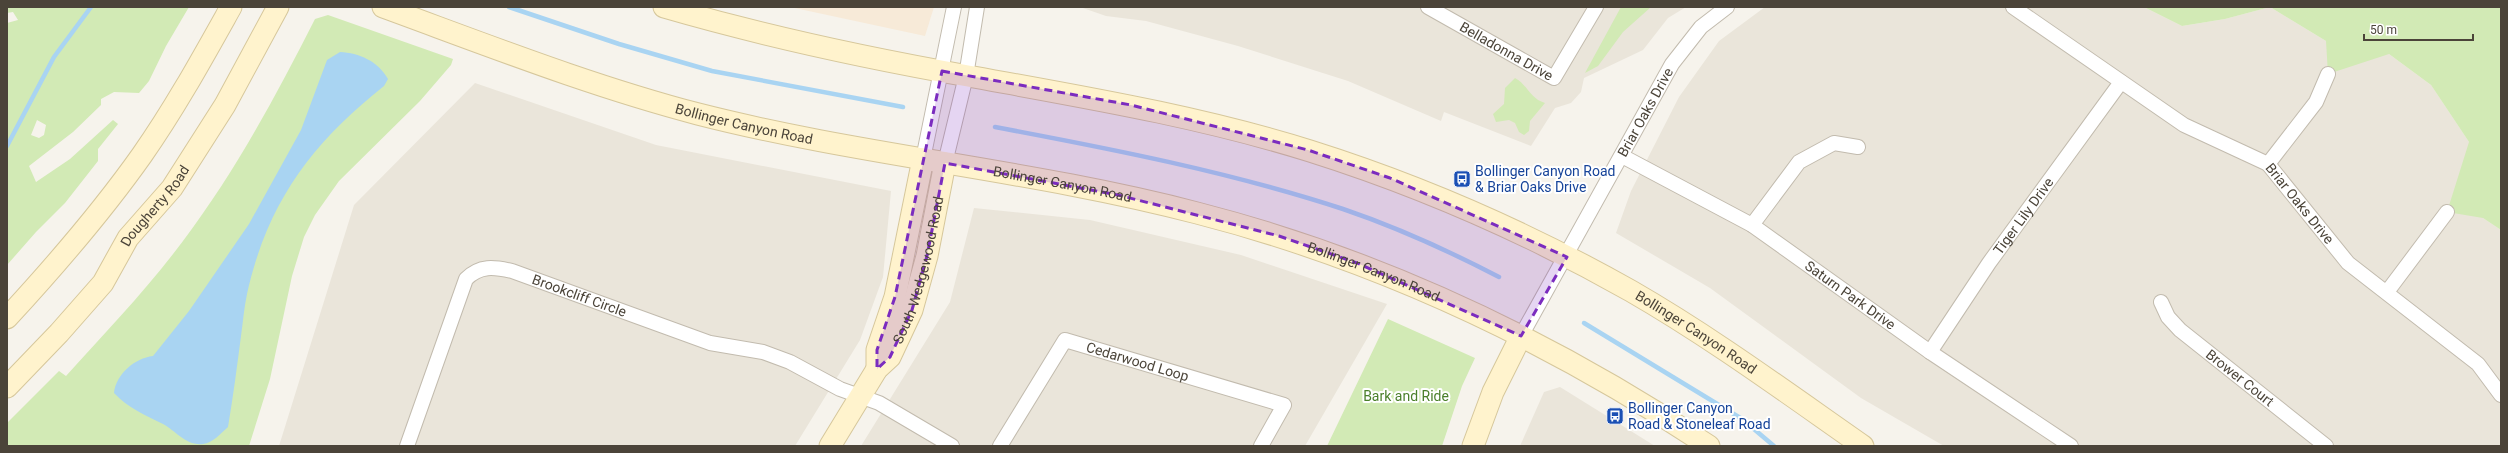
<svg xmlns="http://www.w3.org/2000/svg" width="2508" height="453" viewBox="0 0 2508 453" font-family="Roboto,sans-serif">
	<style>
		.residential { fill: #eae5da }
		.commercial { fill: #f7ead8 }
		.green { fill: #d2eab5; fill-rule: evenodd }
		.water { fill: #a9d4f2 }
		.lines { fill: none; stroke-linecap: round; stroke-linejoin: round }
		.stream { stroke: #a9d4f2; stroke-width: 4.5 }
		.street-casing { stroke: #c2bbae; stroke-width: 16 }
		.secondary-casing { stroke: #d6c79b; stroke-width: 23 }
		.street { stroke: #fff; stroke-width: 14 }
		.secondary { stroke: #fff3cd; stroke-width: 21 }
		.marked { fill: #7b2cbf; fill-opacity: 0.2; stroke: #7b2cbf; stroke-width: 3; stroke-dasharray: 8 5; stroke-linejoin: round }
		.labels { text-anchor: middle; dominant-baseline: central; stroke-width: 4; stroke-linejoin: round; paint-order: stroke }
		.street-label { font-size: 14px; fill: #4b4439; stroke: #fff }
		.transit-label { font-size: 14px; fill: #164399; stroke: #fff; text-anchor: start }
		.park-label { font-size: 14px; fill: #4a7f2a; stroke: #fff }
	</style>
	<rect width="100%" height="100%" fill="#f6f3ec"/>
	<g class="residential">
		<polygon points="1080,7 1686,7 1668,18 1643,50 1584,78 1581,92 1571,103 1555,108 1531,146 1444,112 1441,121 1348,81 1238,46 1146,21 1106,16"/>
		<polygon points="1765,7 2144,7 2182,26 2225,19 2270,7 2326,41 2389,54 2431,85 2469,142 2483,218 2501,230 2501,446 1944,446 1861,398 1710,288 1616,233 1631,191 1679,97 1719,41"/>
		<polygon points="475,83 656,145 891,191 883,277 860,340 795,446 279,446 354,205"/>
		<polygon points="974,208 1090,220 1241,255 1387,304 1305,446 861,446 950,302"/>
		<polygon points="1560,387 1655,446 1520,446 1544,392"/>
	</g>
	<polygon class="commercial" points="790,7 934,7 925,36"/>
	<g class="green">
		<path d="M7,7H189L166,46L149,81L139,93L114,92L101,99V105L73,132L29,166L36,182L70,159L113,120L118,124L98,149V161L65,203L36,232L7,265V23L18,20L13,12L7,13ZM37,120L46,125L44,135L39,138L31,135Z"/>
		<polygon points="1621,7 1651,7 1623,32 1598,66 1585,73"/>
		<polygon points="2144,7 2501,7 2501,230 2483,218 2447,212 2469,142 2431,85 2389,54 2328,74 2326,41 2270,7 2225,19 2182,26"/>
		<path d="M328,15L453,59L451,65L420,101L339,181L315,215L304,237L292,276L270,379L249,446H7V423L59,371L66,376C106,332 147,289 183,241C235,172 276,96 315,19Z"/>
		<path d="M1515,78C1527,84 1530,99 1545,103L1530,121L1529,131L1524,135L1519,132L1515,123L1509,120L1496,122L1493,114L1504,104L1505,88Z"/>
		<polygon points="1388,319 1475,358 1462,386 1442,446 1327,446"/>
	</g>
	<path class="water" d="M340,52C359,53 378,61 388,79L384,86C312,143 267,203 247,294C244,308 243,322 241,336C237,367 233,397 228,427C221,433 213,443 203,444C186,446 176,431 163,424C145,415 128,408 114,393C116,374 135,358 153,356L189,311L249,224L301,130L327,60Z"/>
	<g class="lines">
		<g class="stream">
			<polyline points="509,7 619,44 712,71 903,107"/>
			<path d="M995,127C1112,149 1230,172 1343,209C1396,227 1449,251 1499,277"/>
			<polyline points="7,146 54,57 91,7"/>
			<polyline points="1584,323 1742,419 1774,446"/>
		</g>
		<defs>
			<g id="street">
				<path id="s1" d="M1428,7L1554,78L1596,7"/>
				<path id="s2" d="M2013,7L2184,125L2268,164L2348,263L2478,364L2501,395"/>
				<path id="s3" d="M1622,156L1752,225L1930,352L2071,446"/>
				<polyline points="923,159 954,7"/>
				<polyline points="945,163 966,76 977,7"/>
				<polyline points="2268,164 2316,102 2328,74"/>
				<polyline points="1752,225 1799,162 1834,143 1858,147"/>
				<polyline points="2387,292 2447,212"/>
				<path id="s4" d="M2161,302L2168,317L2180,330L2326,446"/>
				<path id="s5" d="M1521,336L1672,64L1701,27L1727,7"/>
				<path id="s6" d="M1930,352L1989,263L2121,82"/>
				<path id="s7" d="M407,446L466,279C480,265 494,267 512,271L710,343L763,352L790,362L840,389L879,403L952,446"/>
				<path id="s8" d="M1000,446L1065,340L1284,405L1261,446"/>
			</g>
			<g id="secondary">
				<path id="s9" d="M383,7C487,45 591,86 698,114C862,156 1033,170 1197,213C1380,260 1552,342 1709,446"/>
				<path id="s10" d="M664,7C764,36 866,58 968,76C1083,97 1198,116 1310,151C1421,186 1530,234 1631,291C1711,337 1787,393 1863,446"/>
				<path d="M7,318C55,266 101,213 142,155C175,108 203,57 231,7"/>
				<polyline points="877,369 877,350 895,297 923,159"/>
				<path id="s11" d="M7,387L59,333L103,283L128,238L172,188L225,105L278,7"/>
				<path id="s12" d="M830,446L877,369L890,357L912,310L927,256L945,163"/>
				<polyline points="1473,446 1493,392 1521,336"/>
			</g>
		</defs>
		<use href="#street" class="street-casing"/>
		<use href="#secondary" class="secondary-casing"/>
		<use href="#street" class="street"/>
		<use href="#secondary" class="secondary"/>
	</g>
	<path class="marked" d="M942,71L1131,105L1308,150L1390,178L1567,257L1521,336L1357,263L1279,236L1118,195L945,163L927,256L912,310L890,357L877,369V350L895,297Z"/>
	<defs>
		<symbol id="bus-square" viewBox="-11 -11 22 22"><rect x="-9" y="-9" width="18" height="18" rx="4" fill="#1a4fb4" stroke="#fff"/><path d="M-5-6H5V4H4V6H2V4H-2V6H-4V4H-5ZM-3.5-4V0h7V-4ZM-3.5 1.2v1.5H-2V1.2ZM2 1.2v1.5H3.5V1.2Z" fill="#fff"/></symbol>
	</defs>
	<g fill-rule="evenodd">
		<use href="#bus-square" x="1452" y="169" width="20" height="20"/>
		<use href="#bus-square" x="1605" y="406" width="20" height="20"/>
	</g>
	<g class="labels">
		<g class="street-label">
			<text stroke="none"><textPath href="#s1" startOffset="90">Belladonna Drive</textPath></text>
			<text stroke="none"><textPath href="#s5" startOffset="256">Briar Oaks Drive</textPath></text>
			<text stroke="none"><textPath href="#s9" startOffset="380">Bollinger Canyon Road</textPath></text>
			<text stroke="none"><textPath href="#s9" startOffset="704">Bollinger Canyon Road</textPath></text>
			<text stroke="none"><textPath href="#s2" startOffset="351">Briar Oaks Drive</textPath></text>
			<text stroke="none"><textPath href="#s11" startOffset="235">Dougherty Road</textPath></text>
			<text stroke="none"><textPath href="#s6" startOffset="165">Tiger Lily Drive</textPath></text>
			<text stroke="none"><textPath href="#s12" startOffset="200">South Wedgewood Road</textPath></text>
			<text stroke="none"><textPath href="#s9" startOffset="1028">Bollinger Canyon Road</textPath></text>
			<text stroke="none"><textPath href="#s3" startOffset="268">Saturn Park Drive</textPath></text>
			<text stroke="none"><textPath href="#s7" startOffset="298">Brookcliff Circle</textPath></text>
			<text stroke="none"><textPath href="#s10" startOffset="1090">Bollinger Canyon Road</textPath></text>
			<text stroke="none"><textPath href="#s8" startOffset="200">Cedarwood Loop</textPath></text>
			<text stroke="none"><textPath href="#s4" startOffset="111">Brower Court</textPath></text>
		</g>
		<g class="transit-label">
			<text x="1475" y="171">Bollinger Canyon Road<tspan x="1475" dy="16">&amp; Briar Oaks Drive</tspan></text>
			<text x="1628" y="408">Bollinger Canyon<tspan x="1628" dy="16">Road &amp; Stoneleaf Road</tspan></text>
		</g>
		<g class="park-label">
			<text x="1406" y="396">Bark and Ride</text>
		</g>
	</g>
	<rect width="2508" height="453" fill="none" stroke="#4b4439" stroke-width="16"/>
	<path d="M2364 34v6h109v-6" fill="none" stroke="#4b4439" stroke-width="2"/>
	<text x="2370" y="34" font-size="12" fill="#4b4439" stroke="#ffffff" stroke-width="3" paint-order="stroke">50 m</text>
</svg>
